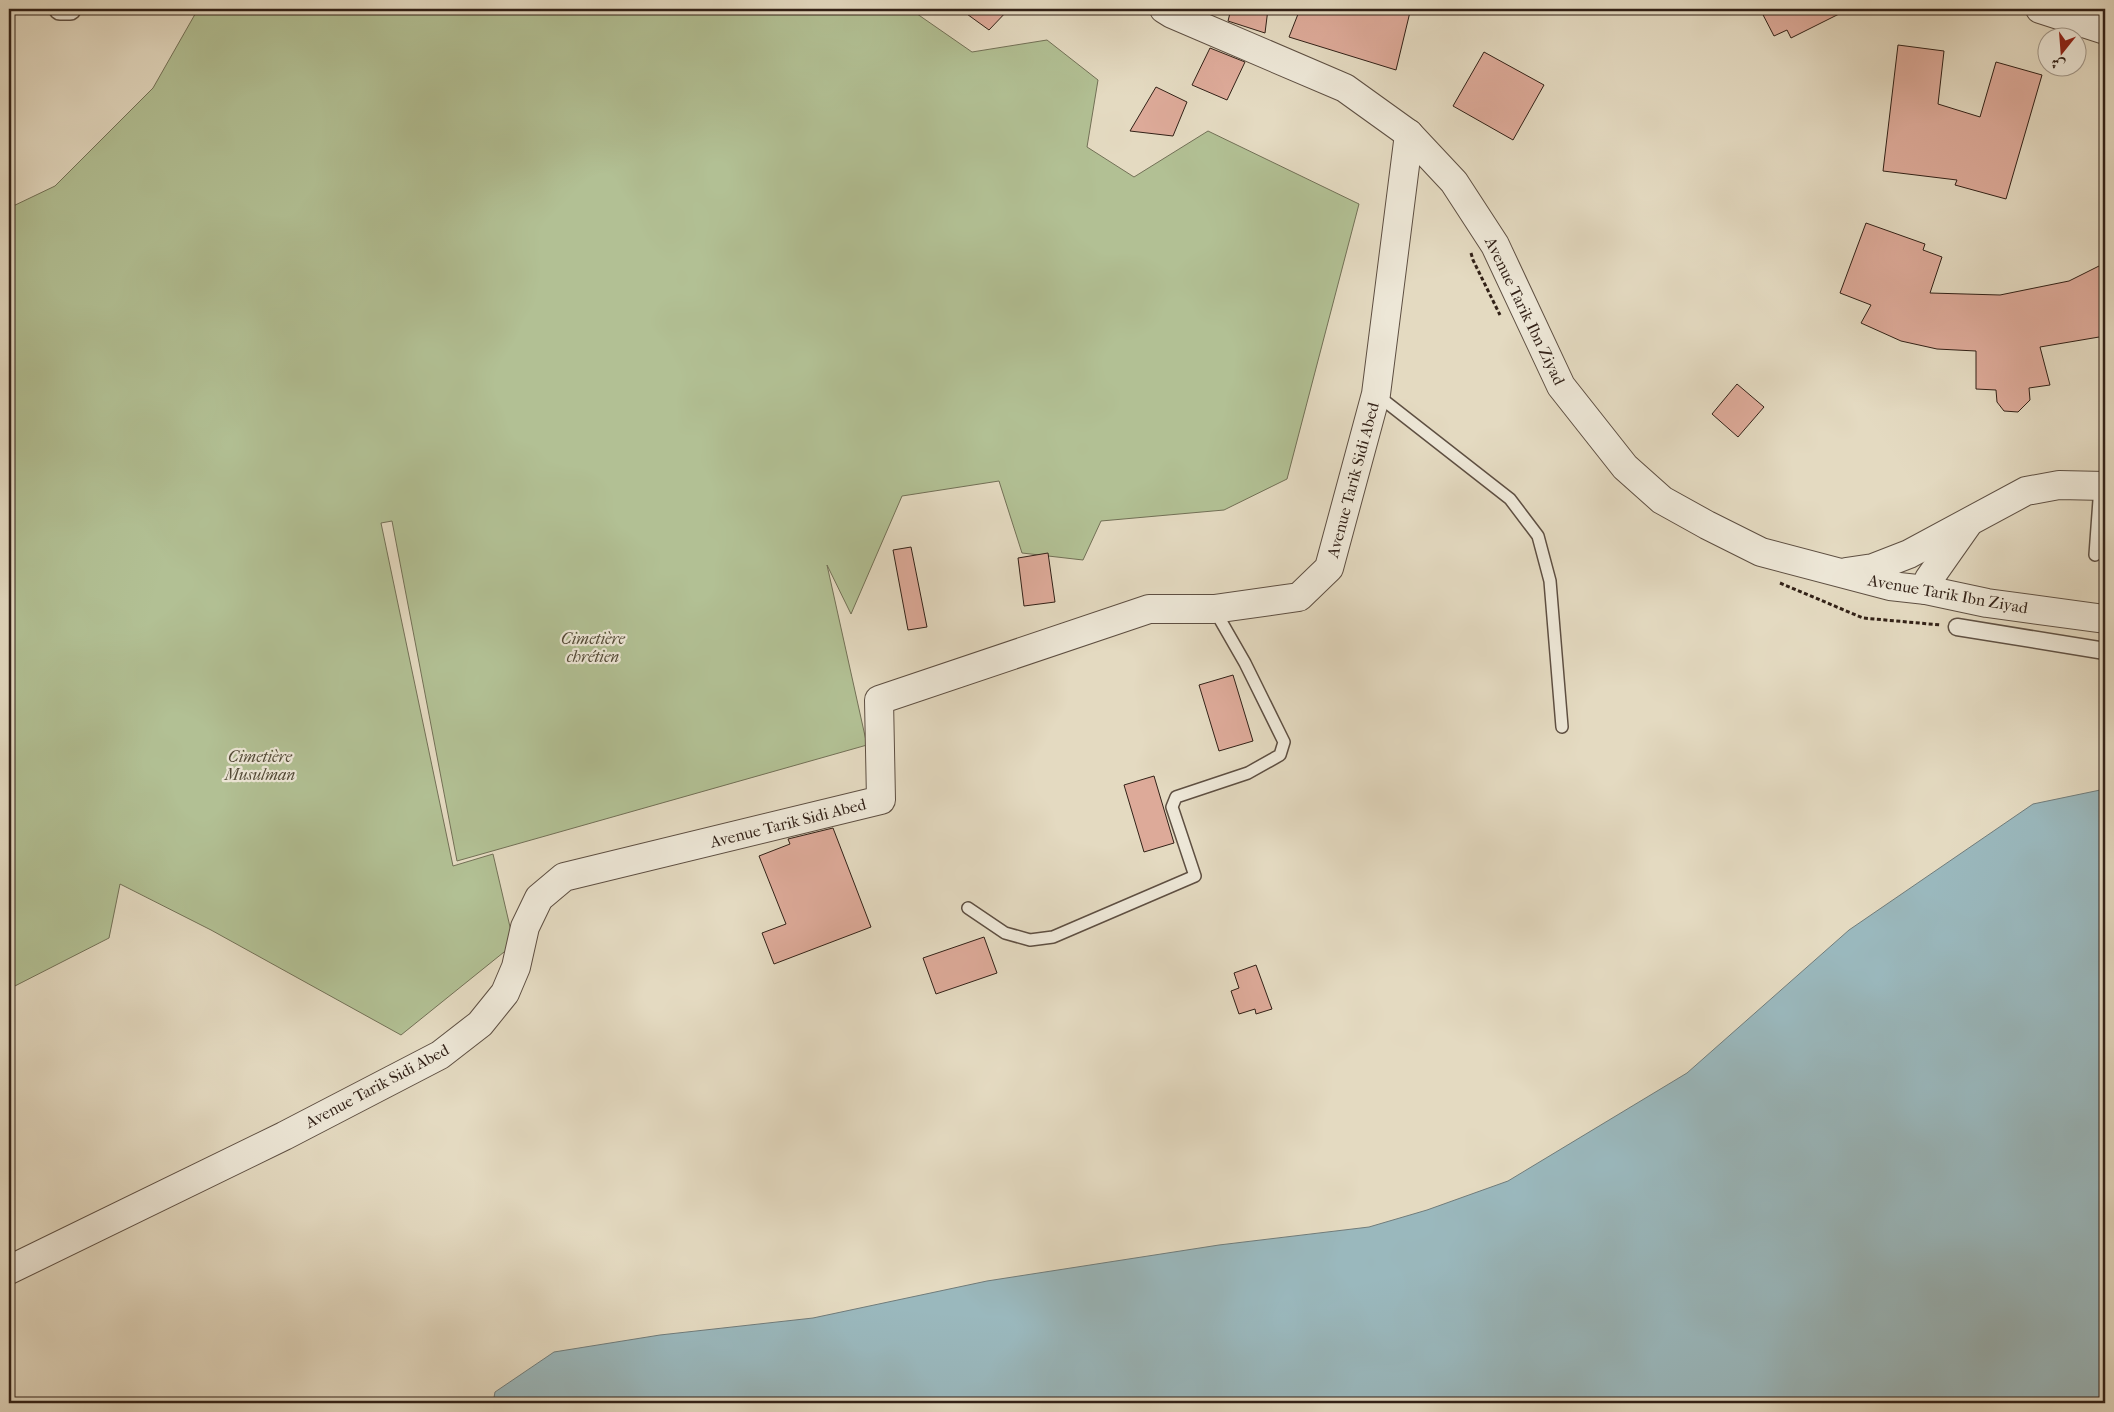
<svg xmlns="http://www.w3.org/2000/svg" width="2114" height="1412" viewBox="0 0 2114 1412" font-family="'IM FELL French Canon',Amiri,serif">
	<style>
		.green { fill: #b2c094; stroke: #727056 }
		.water { fill: #9ab8bd; stroke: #707c7b }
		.building { fill: #da9; stroke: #322117 }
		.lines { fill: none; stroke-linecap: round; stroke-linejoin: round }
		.service-casing { stroke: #5e4f42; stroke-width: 14 }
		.pedestrian-casing { stroke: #5e4f42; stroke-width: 19 }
		.minor-casing { stroke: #5e4f42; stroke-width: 24 }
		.tertiary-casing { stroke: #5e4f42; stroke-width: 30 }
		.path { stroke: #322117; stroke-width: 3; stroke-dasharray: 4 2.5; stroke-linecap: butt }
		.service { stroke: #ede7d7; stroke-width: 11 }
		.pedestrian { stroke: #ede7d7; stroke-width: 16 }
		.minor { stroke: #ede7d7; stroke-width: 21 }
		.tertiary { stroke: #ede7d7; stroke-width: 28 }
		.labels { text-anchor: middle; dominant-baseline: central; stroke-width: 4.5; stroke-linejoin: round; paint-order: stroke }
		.street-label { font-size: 16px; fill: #322117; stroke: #ede7d7 }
		.park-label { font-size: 16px; font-style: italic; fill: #524936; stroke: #ede7d7 }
	</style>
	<rect width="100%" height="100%" fill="#e4dac1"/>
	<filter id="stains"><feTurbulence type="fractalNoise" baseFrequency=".004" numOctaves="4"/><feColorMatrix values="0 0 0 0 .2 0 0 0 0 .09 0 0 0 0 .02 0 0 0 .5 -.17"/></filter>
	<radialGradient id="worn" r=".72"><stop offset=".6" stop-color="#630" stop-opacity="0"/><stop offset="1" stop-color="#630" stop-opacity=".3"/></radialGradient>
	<polygon class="green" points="198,9 910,9 972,52 1047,40 1098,80 1087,147 1134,177 1208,131 1359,204 1287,479 1224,510 1101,521 1083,560 1022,553 999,481 902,496 851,614 827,565 867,745 457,861 392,521 381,523 453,866 493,854 514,944 401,1035 211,930 120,884 109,938 9,989 9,208 55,186 153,88"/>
	<polygon class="water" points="2105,789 2105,1403 493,1403 495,1392 554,1352 660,1335 813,1318 987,1281 1219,1245 1369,1227 1427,1210 1508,1181 1687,1073 1849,930 2033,804"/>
	<g class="building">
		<polygon points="960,9 1009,9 989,30"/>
		<polygon points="1231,9 1268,9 1265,33 1228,21"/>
		<polygon points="1300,9 1375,9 1410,12 1396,70 1289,37"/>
		<polygon points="1760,9 1849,9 1791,38 1787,30 1774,36"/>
		<polygon points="1898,45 1944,51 1938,104 1980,117 1996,62 2042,75 2006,199 1955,185 1957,180 1883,171"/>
		<polygon points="1210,48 1245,62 1227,100 1192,85"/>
		<polygon points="1484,52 1544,85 1513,140 1453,106"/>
		<polygon points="1156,87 1187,102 1173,136 1130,131"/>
		<polygon points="1866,223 1925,244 1923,250 1942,257 1930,293 2000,295 2069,281 2105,263 2105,336 2040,347 2050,385 2029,388 2030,400 2018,412 2004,411 1997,402 1996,390 1976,389 1976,351 1937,349 1901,341 1861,323 1871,305 1840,293"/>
		<polygon points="1737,384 1764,407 1738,437 1712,414"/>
		<polygon points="911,547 927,627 908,630 893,550"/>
		<polygon points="1048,553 1055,602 1024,606 1018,558"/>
		<polygon points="1233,675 1253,741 1219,751 1199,685"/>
		<polygon points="1154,776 1174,843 1144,852 1124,785"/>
		<polygon points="833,828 871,927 774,964 762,933 786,924 759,856 790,844 788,839"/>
		<polygon points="984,937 997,973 936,994 923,958"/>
		<polygon points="1256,965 1272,1009 1256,1014 1255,1009 1239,1014 1231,991 1239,988 1234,973"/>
	</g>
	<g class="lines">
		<defs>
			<g id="service">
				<polyline points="1377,395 1510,499 1538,536 1550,581 1562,727"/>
				<polyline points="2095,555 2100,486"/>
				<polyline points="968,908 1005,933 1030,940 1053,937 1195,876 1172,807 1176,797 1248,773 1280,755 1284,742 1245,663 1214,609"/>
			</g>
			<polyline id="pedestrian" points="1957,627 2105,651"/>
			<polyline id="minor" points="60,9 70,9"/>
			<g id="tertiary">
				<polyline points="1164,9 1172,14 1345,88 1409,134 1454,182 1495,245 1561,386 1625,467 1662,500 1707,525 1761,552 1890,586 1926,590 1987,603 2105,619"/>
				<polyline points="2040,9 2105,30"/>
				<polyline points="1846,572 1873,568 1909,554 2026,491 2059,485 2105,486"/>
				<polyline points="1926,590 1929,579 1967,525"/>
				<polyline points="9,1270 284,1136 440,1055 480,1024 505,993 516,967 525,927 539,898 564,877 881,800 879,700 1149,609 1214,609 1299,597 1329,568 1376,394 1409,134"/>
			</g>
		</defs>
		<use href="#service" class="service-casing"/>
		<use href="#pedestrian" class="pedestrian-casing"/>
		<use href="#minor" class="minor-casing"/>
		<use href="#tertiary" class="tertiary-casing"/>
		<g class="path">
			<polyline points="1471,253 1473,260 1500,315"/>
			<polyline points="1780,583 1863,618 1941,625"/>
		</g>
		<use href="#service" class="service"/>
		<use href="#pedestrian" class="pedestrian"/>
		<use href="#minor" class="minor"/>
		<use href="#tertiary" class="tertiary"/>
	</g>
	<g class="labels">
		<g class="street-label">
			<text transform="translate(1525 311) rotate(64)">Avenue Tarik Ibn Ziyad</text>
			<text transform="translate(1353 480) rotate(-75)">Avenue Tarik Sidi Abed</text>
			<text transform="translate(1948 594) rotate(10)">Avenue Tarik Ibn Ziyad</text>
			<text transform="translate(788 823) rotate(-14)">Avenue Tarik Sidi Abed</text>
			<text transform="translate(377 1086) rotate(-28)">Avenue Tarik Sidi Abed</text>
		</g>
		<g class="park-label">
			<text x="593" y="638">Cimetière<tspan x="593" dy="18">chrétien</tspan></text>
			<text x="260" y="756">Cimetière<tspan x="260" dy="18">Musulman</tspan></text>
		</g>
	</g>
	<rect width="2114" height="1412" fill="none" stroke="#e4dac1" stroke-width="30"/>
	<rect x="10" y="10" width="2094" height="1392" fill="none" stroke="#322117" stroke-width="2.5"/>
	<rect x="15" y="15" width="2084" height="1382" fill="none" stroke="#322117"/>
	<g transform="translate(2062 52) rotate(197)"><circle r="24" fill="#ede7d7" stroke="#a2988a"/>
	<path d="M0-4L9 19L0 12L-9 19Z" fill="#8f2418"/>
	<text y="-8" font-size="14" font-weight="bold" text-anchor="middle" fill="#322117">ش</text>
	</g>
	<rect width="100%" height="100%" filter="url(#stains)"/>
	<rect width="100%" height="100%" fill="url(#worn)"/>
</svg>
